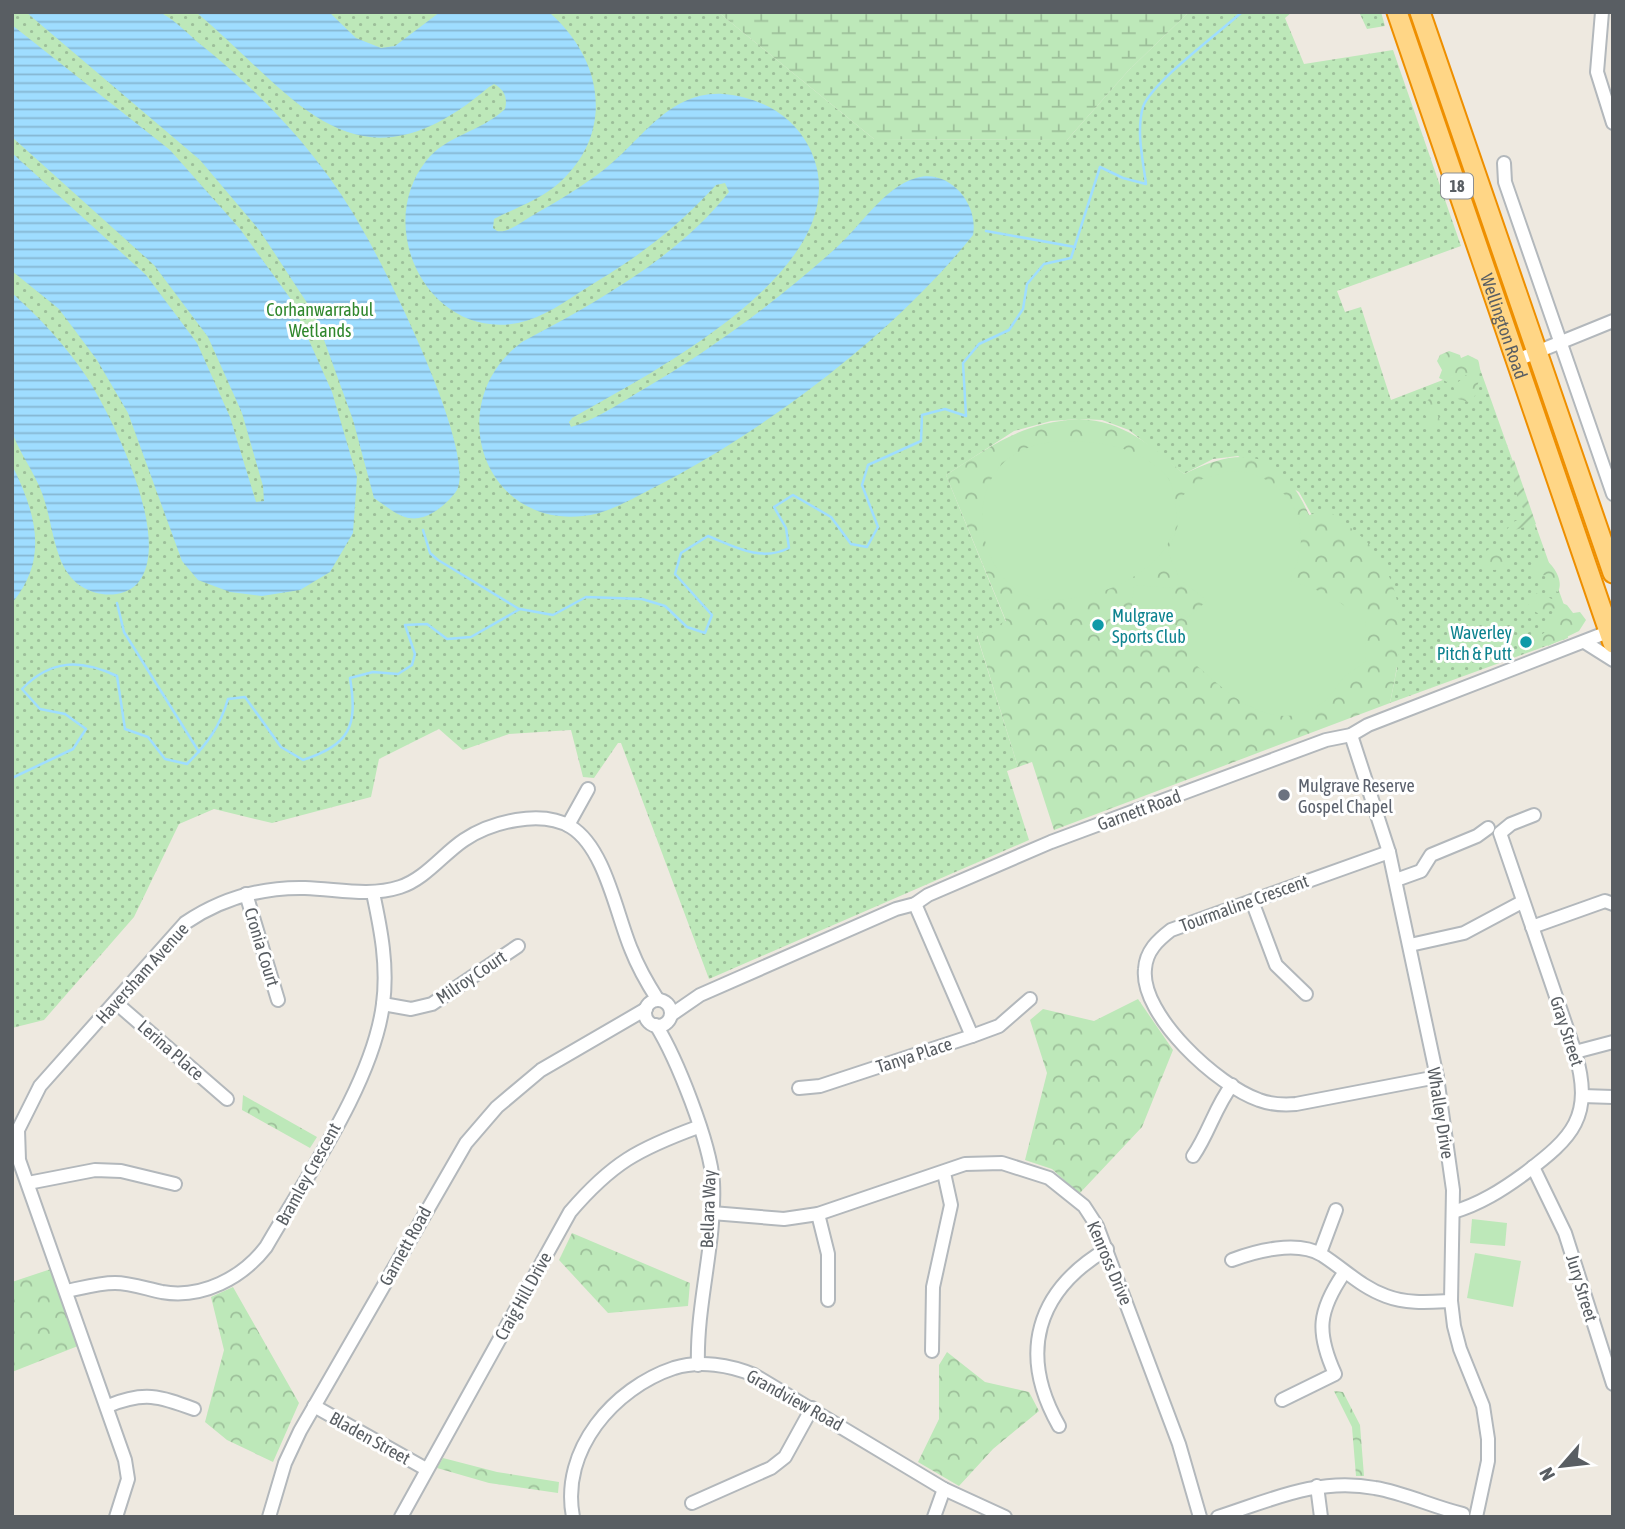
<svg xmlns="http://www.w3.org/2000/svg" width="1625" height="1529" viewBox="0 0 1625 1529" font-family="'Asap Condensed',sans-serif">
	<style>
		.grass { fill: url(#grass-dots) }
		.forest { fill: url(#forest-crowns) }
		.wetland { fill: url(#wetland-marsh) }
		.garden { fill: url(#garden-furrows) }
		.pitch { fill: #bde8b9 }
		.water { fill: url(#water-rules) }
		.lines { fill: none; stroke-linecap: round; stroke-linejoin: round }
		.stream { stroke: #9fddff; stroke-width: 2.5 }
		.minor-casing { stroke: #b3b8bc; stroke-width: 16 }
		.highway-casing { stroke: #ee8f00; stroke-width: 23 }
		.minor { stroke: #fff; stroke-width: 12 }
		.highway { stroke: #ffd686; stroke-width: 19 }
		.culture-dot { fill: #0f9aa8; stroke: #fff; stroke-width: 2.5 }
		.worship-dot { fill: #6b7280; stroke: #fff; stroke-width: 2.5 }
		.labels { text-anchor: middle; dominant-baseline: central; stroke-width: 6; stroke-linejoin: round; paint-order: stroke }
		.shield { fill: #fff; stroke: #8b8e92; stroke-width: 2 }
		.shield-label { font-size: 16px; font-weight: bold; fill: #595e63 }
		.park-label { font-size: 18px; fill: #30872d; stroke: #fff }
		.street-label { font-size: 18px; fill: #595e63; stroke: #fff }
		.culture-label { font-size: 18px; fill: #0d838f; stroke: #fff; text-anchor: start }
		.worship-label { font-size: 18px; fill: #5b616d; stroke: #fff; text-anchor: start }
	</style>
	<defs>
		<pattern id="grass-dots" width="8" height="8" patternUnits="userSpaceOnUse" patternTransform="scale(1.75)"><rect width="8" height="8" fill="#bde8b9"/><path d="M2 2h.1M6 6h.1" fill="none" stroke="#9dbf9a" stroke-width="1.8" stroke-linecap="round"/></pattern>
		<pattern id="forest-crowns" width="20" height="18" patternUnits="userSpaceOnUse" patternTransform="scale(1.75)"><rect width="20" height="18" fill="#bde8b9"/><path d="M2 6a3 3 0 1 1 6 0M12 15a3 3 0 1 1 6 0" fill="none" stroke="#9dbf9a"/></pattern>
		<pattern id="wetland-marsh" width="20" height="14" patternUnits="userSpaceOnUse" patternTransform="scale(1.75)"><rect width="20" height="14" fill="#bde8b9"/><path d="M1 5h8M5 5V1M11 12h8M15 12V8" fill="none" stroke="#9dbf9a"/></pattern>
		<pattern id="garden-furrows" width="10" height="10" patternUnits="userSpaceOnUse" patternTransform="scale(1.75)"><rect width="10" height="10" fill="#bde8b9"/><path d="M-1 1l2-2M0 10L10 0M9 11l2-2" fill="none" stroke="#9dbf9a"/></pattern>
		<pattern id="water-rules" width="6" height="5" patternUnits="userSpaceOnUse" patternTransform="scale(1.75)"><rect width="6" height="5" fill="#9fddff"/><path d="M0 2.5h6" fill="none" stroke="#85b6d2"/></pattern>
	</defs>
	<rect width="100%" height="100%" fill="#eee9e0"/>
	<g class="grass">
		<polygon points="12,12 718,12 874,139 1067,140 1128,71 1189,12 1292,12 1285,18 1304,64 1393,50 1461,246 1337,291 1345,312 1361,307 1391,400 1479,366 1564,605 1568,638 1390,703 1397,668 1299,492 1238,456 1213,459 1184,474 1129,430 1102,420 1079,419 1051,421 1014,431 946,475 1006,622 977,636 1018,767 1007,771 1029,840 709,979 621,743 618,743 594,778 583,777 571,730 509,734 463,750 439,729 379,759 371,797 272,823 214,809 179,824 134,917 44,1020 12,1028"/>
		<polygon points="1359,12 1381,12 1385,26 1367,29"/>
	</g>
	<g class="forest">
		<path d="M1449,351L1460,355L1461,358L1468,355L1478,360C1483,372 1476,391 1473,403L1458,399L1453,386L1467,375L1451,377L1447,382L1439,378L1442,370L1437,361L1440,355Z"/>
		<polygon points="1431,397 1437,398 1436,412 1442,424 1433,429 1425,423 1428,418 1425,415 1426,402"/>
		<path d="M1079,419C1124,421 1151,445 1184,474C1244,444 1281,451 1309,515L1328,510C1342,522 1362,534 1373,549C1410,599 1402,646 1390,703L1054,830L1032,762L1018,767L977,635L1006,621L946,475C994,444 1021,423 1079,419Z"/>
		<circle cx="1494" cy="559" r="11"/>
		<path d="M1545,559C1554,566 1564,581 1558,592L1547,588L1549,574L1536,577L1530,573L1529,567Z"/>
		<polygon points="1537,593 1567,605 1573,613 1580,612 1586,620 1579,631 1548,646 1546,643 1534,643 1532,639 1544,633 1558,609 1549,608 1541,615 1527,607 1532,596"/>
		<polygon points="1138,999 1173,1050 1142,1127 1079,1194 1052,1169 1025,1160 1047,1073 1030,1020 1043,1009 1094,1021"/>
		<polygon points="243,1095 317,1137 310,1148 242,1110"/>
		<polygon points="572,1233 690,1283 688,1306 608,1313 559,1260"/>
		<polygon points="51,1269 78,1346 12,1372 12,1282"/>
		<polygon points="233,1287 299,1403 273,1462 227,1440 205,1422 224,1350 211,1297"/>
		<polygon points="947,1352 985,1382 1029,1392 1039,1411 993,1449 959,1486 918,1462 939,1419 939,1365"/>
		<polygon points="1334,1391 1343,1392 1360,1425 1364,1476 1356,1476 1352,1427"/>
		<polygon points="443,1458 497,1472 559,1482 558,1493 489,1483 437,1468"/>
	</g>
	<polygon class="wetland" points="718,12 1189,12 1128,71 1067,140 874,139"/>
	<polygon class="garden" points="1514,460 1536,524 1504,533 1513,522 1528,516 1518,500 1510,464"/>
	<g class="pitch">
		<path d="M1061,441C1099,441 1142,446 1168,478C1172,483 1173,491 1174,497C1188,549 1134,584 1090,595C1069,600 1037,604 1018,591C975,561 967,483 1015,454C1030,445 1044,443 1061,441Z"/>
		<path d="M1230,471C1290,472 1319,530 1289,580L1330,595L1366,622L1365,662C1359,667 1349,672 1343,678C1336,687 1332,696 1322,703C1271,740 1224,689 1187,657L1188,617L1207,601L1180,579L1168,553L1179,522L1180,498L1202,479Z"/>
		<polygon points="1134,585 1173,588 1171,617 1131,615"/>
		<polygon points="1472,1219 1507,1223 1505,1246 1470,1243"/>
		<polygon points="1475,1253 1521,1261 1513,1307 1467,1298"/>
	</g>
	<g class="water">
		<path d="M26,12C45,12 153,9 163,14C176,21 188,34 200,44C266,97 324,159 365,234C388,274 476,450 457,490C452,498 442,507 434,512C409,527 396,513 374,498L353,420L315,315L260,231L200,160Z"/>
		<path d="M196,12H329L356,38L381,48L395,46L440,12L551,14C603,60 615,133 559,183C540,200 515,208 494,219L493,228L497,231C508,233 520,223 530,217C556,202 582,187 606,168C643,139 669,91 723,94C759,97 792,114 809,147C868,263 651,373 572,418L569,422L571,427C593,421 617,405 637,393C708,352 775,303 836,248C860,227 884,187 916,178C949,168 979,204 973,235C894,334 764,432 651,489C630,500 607,514 583,516C483,527 441,402 522,342C595,303 677,258 729,192L725,183L716,185C672,232 642,254 588,287C566,301 543,318 518,323C429,340 373,228 426,161C446,135 481,132 505,109C508,98 504,89 494,84L489,87C354,202 297,97 196,12Z"/>
		<polygon points="12,25 170,150 240,229 290,298 332,392 357,477 353,533 330,572 300,590 262,596 230,592 198,580 182,561 128,413 97,360 59,309 12,271 12,153 146,275 197,343 230,417 256,502 264,501 263,486 242,413 208,337 154,265 12,137"/>
		<path d="M12,293C40,318 65,345 86,376C112,416 175,542 137,584C128,593 114,596 102,594C52,585 57,533 42,493C35,473 17,449 12,431C9,421 12,405 12,394C12,360 12,326 12,293Z"/>
		<path d="M12,465C35,512 50,558 12,603Z"/>
	</g>
	<g class="lines">
		<g class="stream">
			<polyline points="986,231 1075,247"/>
			<polyline points="423,530 430,553 438,560 519,609"/>
			<polyline points="117,603 124,632 199,752"/>
			<path d="M12,778L73,749L86,729L65,714L40,709L22,689C51,659 80,659 117,676L125,729L148,737L165,759L187,764C207,744 220,727 228,699L245,697L281,747L303,760C350,744 358,727 350,678L373,672L398,674L412,665L415,654L405,625L427,624L447,639L471,637L520,609L553,615L586,597L642,599L665,606L687,627L705,633L712,615L675,574L681,553L708,536C735,547 761,562 789,548L786,528L774,507L793,495L831,517L851,544L867,547L878,527L862,485L868,465L921,441L922,415L945,409L966,416L963,363L979,344L1009,330L1023,309L1027,284L1044,264L1071,258L1100,167L1123,178L1146,184C1143,160 1136,131 1143,107C1152,82 1220,32 1242,12"/>
		</g>
		<defs>
			<g id="minor">
				<polyline points="1602,12 1597,72 1613,123"/>
				<polyline points="1504,163 1505,182 1613,494"/>
				<polyline points="1517,360 1613,321"/>
				<polyline points="1586,643 1613,660"/>
				<polyline points="1351,735 1389,852 1437,1077 1453,1190 1451,1301 1454,1326 1460,1349 1483,1406 1488,1439 1488,1461 1476,1517"/>
				<polyline points="568,825 588,789"/>
				<path d="M1389,852L1171,930C1158,940 1146,951 1145,969C1140,1015 1218,1086 1259,1100C1272,1105 1283,1105 1296,1104L1437,1077"/>
				<polyline points="1396,880 1421,871 1431,855 1477,836 1488,828"/>
				<polyline points="246,894 278,1000"/>
				<polyline points="1252,901 1276,965 1306,994"/>
				<polyline points="1532,927 1605,901 1613,904"/>
				<polyline points="1410,945 1464,933 1522,902"/>
				<circle cx="658" cy="1013" r="13"/>
				<polyline points="115,1002 227,1099"/>
				<polyline points="383,1004 411,1009 432,1004 518,946"/>
				<polyline points="671,1015 700,995 896,909 915,904 928,895 1051,842 1326,740 1351,735 1368,725 1613,630"/>
				<path d="M656,1025C677,1059 710,1142 713,1182C716,1243 696,1304 698,1365"/>
				<polyline points="972,1036 999,1026 1030,999"/>
				<polyline points="1575,1052 1613,1042"/>
				<polyline points="799,1088 820,1086 972,1036 915,904"/>
				<polyline points="1582,1096 1613,1097"/>
				<path d="M1193,1156C1209,1133 1215,1107 1232,1085"/>
				<polyline points="1533,1167 1565,1233 1613,1384"/>
				<polyline points="28,1183 95,1170 121,1171 175,1184"/>
				<path d="M1453,1212C1480,1204 1502,1190 1524,1174C1573,1137 1594,1117 1575,1052L1500,833L1511,824L1534,815"/>
				<polyline points="712,1213 784,1219 818,1214 965,1164 1002,1163 1049,1178 1084,1206 1097,1226 1179,1444 1200,1517"/>
				<polyline points="818,1214 828,1254 828,1300"/>
				<polyline points="1320,1253 1336,1210"/>
				<path d="M1232,1260C1256,1251 1297,1240 1322,1255C1344,1269 1361,1287 1386,1296C1407,1304 1429,1302 1451,1301"/>
				<path d="M67,1291C82,1288 98,1283 115,1283C130,1283 147,1289 162,1292C202,1299 242,1278 266,1247C306,1177 373,1083 383,1004C388,966 381,930 373,893"/>
				<polyline points="932,1351 933,1287 951,1205 944,1173"/>
				<path d="M1282,1400L1335,1374C1316,1332 1318,1311 1344,1273"/>
				<path d="M108,1406C144,1391 159,1396 194,1409"/>
				<polyline points="314,1406 426,1469"/>
				<path d="M1059,1426C1018,1354 1036,1291 1107,1249"/>
				<polyline points="1317,1486 1321,1517"/>
				<polyline points="692,1503 771,1468 785,1457 812,1408"/>
				<path d="M116,1517L128,1479L125,1460L19,1160L18,1130L40,1086L185,923C222,898 261,887 305,888C338,889 369,897 400,887C425,879 443,854 464,840C491,822 541,809 571,827C605,848 616,913 631,949C638,967 647,983 658,1000"/>
				<polyline points="269,1517 285,1463 300,1431 466,1143 497,1107 541,1070 646,1009"/>
				<path d="M401,1517L570,1212C612,1163 638,1149 698,1127"/>
				<path d="M573,1517C560,1450 614,1388 674,1368C700,1360 730,1365 754,1375L944,1489L1005,1517"/>
				<polyline points="934,1517 944,1489"/>
				<path d="M1218,1517C1271,1500 1318,1477 1375,1488C1405,1493 1433,1507 1463,1514"/>
			</g>
			<g id="highway">
				<path id="s1" d="M1397,12L1613,643"/>
				<polyline points="1420,12 1613,573"/>
			</g>
		</defs>
		<use href="#minor" class="minor-casing"/>
		<use href="#highway" class="highway-casing"/>
		<use href="#minor" class="minor"/>
		<use href="#highway" class="highway"/>
	</g>
	<g class="culture-dot">
		<circle cx="1098" cy="625" r="7"/>
		<circle cx="1526" cy="642" r="7"/>
	</g>
	<circle class="worship-dot" cx="1284" cy="795" r="7"/>
	<g class="labels">
		<rect class="shield" x="1441" y="173.5" width="32" height="25" rx="5"/>
		<g class="shield-label">
			<text x="1457" y="186">18</text>
		</g>
		<g class="park-label">
			<text x="320" y="309">Corhanwarrabul<tspan x="320" dy="21">Wetlands</tspan></text>
		</g>
		<g class="street-label">
			<text stroke="none"><textPath href="#s1" startOffset="332">Wellington Road</textPath></text>
			<text transform="translate(1139 810) rotate(-20)">Garnett Road</text>
			<text transform="translate(1244 903) rotate(-20)">Tourmaline Crescent</text>
			<text transform="translate(262 947) rotate(73)">Cronia Court</text>
			<text transform="translate(142 973) rotate(-48)">Haversham Avenue</text>
			<text transform="translate(471 977) rotate(-34)">Milroy Court</text>
			<text transform="translate(1567 1031) rotate(72)">Gray Street</text>
			<text transform="translate(171 1050) rotate(41)">Lerina Place</text>
			<text transform="translate(914 1055) rotate(-18)">Tanya Place</text>
			<text transform="translate(1441 1113) rotate(81)">Whalley Drive</text>
			<text transform="translate(308 1174) rotate(-61)">Bramley Crescent</text>
			<text transform="translate(708 1209) rotate(-88)">Bellara Way</text>
			<text transform="translate(405 1246) rotate(-61)">Garnett Road</text>
			<text transform="translate(1110 1263) rotate(67)">Kenross Drive</text>
			<text transform="translate(1582 1288) rotate(73)">Jury Street</text>
			<text transform="translate(523 1296) rotate(-61)">Craig Hill Drive</text>
			<text transform="translate(795 1400) rotate(29)">Grandview Road</text>
			<text transform="translate(370 1438) rotate(29)">Bladen Street</text>
		</g>
		<g class="culture-label">
			<text x="1112" y="615">Mulgrave<tspan x="1112" dy="21">Sports Club</tspan></text>
			<text x="1512" y="632" text-anchor="end">Waverley<tspan x="1512" dy="21">Pitch &amp; Putt</tspan></text>
		</g>
		<g class="worship-label">
			<text x="1298" y="785">Mulgrave Reserve<tspan x="1298" dy="21">Gospel Chapel</tspan></text>
		</g>
	</g>
	<rect width="1625" height="1529" fill="none" stroke="#595e63" stroke-width="28"/>
	<g transform="translate(1562 1466) rotate(242)" stroke="#ffffff" stroke-width="5" paint-order="stroke">
	<path d="M0-5L12 26L0 18L-12 26Z" fill="#595e63"/>
	<text y="-10" font-size="19" font-weight="bold" text-anchor="middle" fill="#595e63">N</text>
	</g>
</svg>
